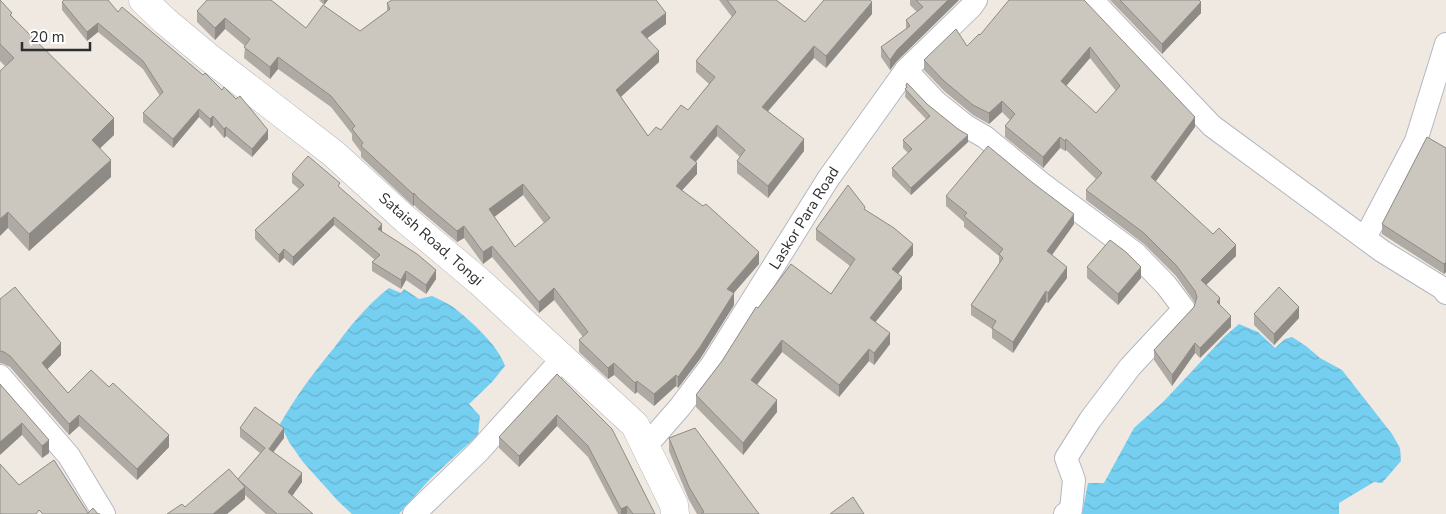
<svg xmlns="http://www.w3.org/2000/svg" width="1446" height="514" viewBox="0 0 1446 514" font-family="'Nunito Sans',sans-serif">
	<style>
		.water { fill: url(#water-waves) }
		.lines { fill: none; stroke-linecap: round; stroke-linejoin: round }
		.street-casing { stroke: #b4b7c1; stroke-width: 24 }
		.secondary-casing { stroke: #b4b7c1; stroke-width: 29 }
		.street { stroke: #fff; stroke-width: 22 }
		.secondary { stroke: #fff; stroke-width: 28 }
		.wall { fill: #afaba4; fill-rule: evenodd }
		.shaded-wall { fill: #8e8b86 }
		.building { fill: #cbc7bf; stroke: #8e8b86; fill-rule: evenodd }
		.labels { text-anchor: middle; dominant-baseline: central; stroke-width: 4; stroke-linejoin: round; paint-order: stroke }
		.street-label { font-size: 15px; fill: #2e2e2e; stroke: #fff }
	</style>
	<defs>
		<pattern id="water-waves" width="16" height="10" patternUnits="userSpaceOnUse" patternTransform="scale(1.25)"><rect width="16" height="10" fill="#75cff0"/><path d="M0 5q4-4 8 0t8 0" fill="none" stroke="#66b2ce"/></pattern>
	</defs>
	<rect width="100%" height="100%" fill="#efe9e1"/>
	<g class="water">
		<path d="M389,288L401,293L404,289L419,299L432,296C439,299 447,303 453,307C470,320 499,346 505,366L492,382L469,404L480,416L478,435L430,479L399,514H352L338,501L303,462L289,442L280,424C296,396 314,372 334,348C350,326 367,305 389,288Z"/>
		<polygon points="1239,324 1258,332 1275,348 1285,339 1292,337 1306,346 1320,358 1342,370 1392,434 1400,448 1401,461 1382,483 1374,482 1339,503 1339,514 1082,514 1088,483 1104,483 1134,428 1164,401 1224,337"/>
	</g>
	<g class="lines">
		<defs>
			<g id="street">
				<polyline points="1092,0 1212,126 1382,251 1442,288 1446,293"/>
				<polyline points="906,70 935,101 966,126 985,137 1041,183 1135,253 1166,285 1184,309 1130,367 1090,420 1066,458 1074,480 1071,510 1065,514"/>
				<polyline points="1365,238 1416,141 1446,44"/>
				<polyline points="0,376 69,456 104,514"/>
				<polyline points="645,447 680,407 711,366 828,179 906,70 971,7 976,0"/>
				<polyline points="414,514 478,452 563,358"/>
			</g>
			<polyline id="secondary" points="143,0 165,21 207,56 334,154 405,219 480,282 635,425 674,505 675,514"/>
		</defs>
		<use href="#street" class="street-casing"/>
		<use href="#secondary" class="secondary-casing"/>
		<use href="#street" class="street"/>
		<use href="#secondary" class="secondary"/>
	</g>
	<g class="wall">
		<polygon points="0,0 12,16 114,135 100,148 111,177 29,251 8,228 5,66 0,61"/>
		<polygon points="319,0 328,0 324,5"/>
		<path d="M719,0H776L805,22L872,14L826,68L814,58L768,111L804,151L768,198L737,173V161L740,157L717,136L696,162L697,174L682,190L759,264L733,293L734,305L700,359L678,388L676,386L654,406L637,392L635,394L614,375L608,379L580,353L579,352V340L583,337L554,300L539,313L492,257L483,264L464,238L457,242L418,209L414,205L413,206L361,157V152L352,140V134L331,107L278,69L270,79L244,58L245,46L225,29L215,40L197,22V11L306,28L360,31L387,11V3L666,24L647,38L659,62L621,97L648,136L661,130L688,110L709,84L696,72V61L732,17ZM523,195L544,223L515,247L494,217Z"/>
		<polygon points="910,0 959,0 897,61 890,70 881,57 881,47 906,29 906,20 917,12 910,5"/>
		<path d="M1084,0L1195,127L1155,182L1236,256L1206,285L1220,306L1231,327L1200,358L1195,353L1172,386L1154,360V350L1194,307L1195,303L1176,276L1144,244L1086,200V190L1096,179L1066,150L1065,151L1060,148L1043,168L1005,137V126L1010,120L1002,112L989,124L973,115L944,91L924,70V60L967,46L980,35ZM1090,58L1116,91L1096,113L1066,86Z"/>
		<polygon points="1110,0 1199,0 1201,13 1162,54"/>
		<polygon points="62,2 118,12 268,139 252,157 226,136 224,138 213,125 210,128 199,117 173,148 143,122 143,113 160,96 143,69 98,32 87,41 62,10"/>
		<polygon points="906,85 927,104 968,142 911,195 892,176 892,168 908,153 903,148 903,140 926,119 905,97"/>
		<polygon points="1446,148 1446,272 1444,274 1382,234 1382,224"/>
		<polygon points="292,174 340,189 382,232 436,279 426,294 406,280 401,289 372,271 372,262 375,260 334,225 293,266 284,258 279,263 255,239 255,230 299,189 292,183"/>
		<polygon points="946,196 1074,224 1052,255 1067,278 1048,303 1046,302 1013,353 992,338 992,329 971,315 971,305 999,264 999,256 964,227 964,222 946,206"/>
		<polygon points="865,210 913,255 898,274 902,289 875,322 890,344 874,365 869,361 839,397 782,352 757,385 777,412 743,455 696,407 696,395 722,361 758,308 831,294 850,266 816,240 816,229"/>
		<polygon points="1087,267 1141,278 1118,305 1087,278"/>
		<polygon points="0,299 61,355 47,369 68,393 169,447 137,480 79,426 69,435 10,367 4,364 0,363"/>
		<polygon points="1254,314 1299,318 1274,345 1254,325"/>
		<polygon points="557,374 655,514 618,514 588,457 557,426 519,467 499,448 499,437"/>
		<polygon points="0,384 49,453 42,458 22,435"/>
		<polygon points="240,428 284,438 273,452 302,482 292,496 313,514 266,514 245,495 245,499 227,514 167,514 185,507 238,479 260,453 240,437"/>
		<polygon points="669,438 759,514 697,514 689,500 669,451"/>
	</g>
	<g class="shaded-wall">
		<polygon points="324,0 328,0 324,5"/>
		<polygon points="948,0 959,0 897,61 890,70 890,60 897,50"/>
		<polygon points="872,2 872,14 826,68 826,56"/>
		<polygon points="1201,2 1201,13 1162,54 1162,44"/>
		<polygon points="666,13 666,24 641,43 641,32"/>
		<polygon points="225,18 225,29 215,40 215,28"/>
		<polygon points="98,23 98,32 87,41 87,32"/>
		<polygon points="814,46 814,58 762,118 762,107"/>
		<polygon points="1090,47 1090,58 1061,92 1061,81"/>
		<polygon points="659,51 659,62 616,101 616,90"/>
		<polygon points="278,57 278,69 270,79 270,67"/>
		<polygon points="1002,101 1002,112 989,124 989,113"/>
		<polygon points="199,109 199,117 173,148 173,139"/>
		<polygon points="213,116 213,125 210,128 210,119"/>
		<polygon points="1195,117 1195,127 1151,188 1151,177"/>
		<polygon points="114,118 114,135 92,156 92,140"/>
		<polygon points="717,125 717,136 690,168 690,157"/>
		<polygon points="226,127 226,136 224,138 224,129"/>
		<polygon points="268,130 268,139 252,157 252,149"/>
		<polygon points="968,135 968,142 911,195 911,188"/>
		<polygon points="1060,137 1060,148 1043,168 1043,157"/>
		<polygon points="804,139 804,151 768,198 768,186"/>
		<polygon points="1066,139 1066,150 1065,151 1065,141"/>
		<polygon points="111,160 111,177 29,251 29,234"/>
		<polygon points="697,163 697,174 676,197 676,186"/>
		<polygon points="523,184 523,195 489,221 489,209"/>
		<polygon points="414,193 414,205 413,206 413,194"/>
		<polygon points="8,212 8,228 0,236 0,219"/>
		<polygon points="1074,214 1074,224 1047,262 1047,251"/>
		<polygon points="334,217 334,225 293,266 293,257"/>
		<polygon points="382,224 382,233 378,229"/>
		<polygon points="464,226 464,238 457,242 457,231"/>
		<polygon points="913,244 913,255 892,281 892,269"/>
		<polygon points="1236,245 1236,256 1201,290 1201,280"/>
		<polygon points="492,246 492,257 483,264 483,252"/>
		<polygon points="284,249 284,258 279,263 279,255"/>
		<polygon points="759,252 759,264 727,301 727,289"/>
		<polygon points="1446,262 1446,272 1444,274 1444,264"/>
		<polygon points="1067,267 1067,278 1048,303 1048,293"/>
		<polygon points="1141,267 1141,278 1118,305 1118,294"/>
		<polygon points="436,270 436,279 426,294 426,285"/>
		<polygon points="406,271 406,280 401,289 401,280"/>
		<polygon points="902,277 902,289 870,329 870,318"/>
		<polygon points="554,288 554,300 539,313 539,302"/>
		<polygon points="1046,291 1046,302 1013,353 1013,342"/>
		<polygon points="734,293 734,305 700,359 678,388 678,377"/>
		<polygon points="1220,298 1220,309 1217,302"/>
		<polygon points="1299,307 1299,318 1274,345 1274,334"/>
		<polygon points="1231,316 1231,327 1200,358 1200,348"/>
		<polygon points="890,333 890,344 874,365 874,353"/>
		<polygon points="782,340 782,352 751,392 751,380"/>
		<polygon points="61,343 61,355 42,375 42,363"/>
		<polygon points="1195,343 1195,353 1172,386 1172,375"/>
		<polygon points="869,349 869,361 839,397 839,385"/>
		<polygon points="614,363 614,375 608,379 608,368"/>
		<polygon points="676,375 676,386 654,406 654,394"/>
		<polygon points="637,381 637,392 635,394 635,383"/>
		<polygon points="777,400 777,412 743,455 743,443"/>
		<polygon points="79,415 79,426 69,435 69,424"/>
		<polygon points="557,415 557,426 519,467 519,456"/>
		<polygon points="22,423 22,435 0,455 0,442"/>
		<polygon points="284,428 284,438 269,458 269,449"/>
		<polygon points="169,435 169,447 137,480 137,469"/>
		<polygon points="49,440 49,453 42,458 42,446"/>
		<polygon points="302,473 302,482 288,502 288,492"/>
		<polygon points="245,487 245,499 227,514 213,514"/>
		<polygon points="627,506 627,514 621,514 621,509"/>
	</g>
	<g class="building">
		<polygon points="0,0 12,13 10,15 114,118 92,140 111,160 29,234 8,212 0,219 0,71 14,58 0,44"/>
		<polygon points="64,0 108,0 118,12 122,7 203,75 205,73 222,90 224,87 236,99 240,96 268,130 252,149 226,127 224,129 213,116 210,119 199,109 173,139 143,113 163,92 143,61 98,23 87,32 62,2"/>
		<path d="M207,0H271L306,28L323,5L360,31L390,9L387,3L392,0H656L666,13L641,32L659,51L616,90L648,136L656,127L661,130L681,105L688,110L715,77L696,61L736,12L727,0H776L805,22L824,0H870L872,2L826,56L814,46L762,107L804,139L768,186L737,161L745,150L717,125L690,157L697,163L676,186L703,206L706,204L759,252L727,289L734,293L700,347L678,377L676,375L654,394L637,381L635,383L614,363L608,368L580,341L579,340L588,332L554,288L539,302L492,246L483,252L464,226L457,231L418,198L414,193L413,194L361,146L363,143L352,129L355,126L331,96L278,57L270,67L244,47L250,39L225,18L215,28L197,11ZM523,184L550,218L515,247L489,209Z"/>
		<polygon points="916,0 948,0 897,50 890,60 881,47 910,26 906,20 923,7"/>
		<path d="M1009,0H1084L1195,117L1151,177L1213,234L1219,228L1236,245L1201,280L1220,298L1217,302L1231,316L1200,348L1195,343L1172,375L1154,350L1194,307L1197,297L1195,291L1176,265L1144,233L1086,190L1102,173L1066,139L1065,141L1060,137L1043,157L1005,126L1015,114L1002,101L989,113L973,105L944,81L924,60L956,29L967,46L979,34L980,35ZM1090,47L1120,86L1096,113L1061,81Z"/>
		<polygon points="1120,0 1199,0 1201,2 1162,44"/>
		<polygon points="907,83 927,104 958,129 968,135 911,188 892,168 912,149 903,140 930,116 905,89 907,87 906,85"/>
		<polygon points="1427,137 1446,148 1446,262 1444,264 1382,224"/>
		<polygon points="988,146 1033,183 1074,214 1047,251 1067,267 1048,293 1046,291 1013,342 992,328 996,321 971,305 1003,258 999,254 1003,249 964,216 967,213 946,196"/>
		<polygon points="308,156 340,183 338,186 382,224 378,229 417,254 436,270 426,285 406,271 401,280 372,262 380,255 334,217 293,257 284,249 279,255 255,230 304,185 292,174"/>
		<polygon points="848,185 865,207 864,209 894,228 913,244 892,269 902,277 870,318 890,333 874,353 869,349 839,385 782,340 751,380 777,400 743,443 696,395 722,361 756,307 758,308 791,264 831,294 855,259 816,229"/>
		<polygon points="1110,240 1126,252 1141,267 1118,294 1087,267"/>
		<polygon points="15,287 61,343 42,363 68,393 91,370 109,387 113,383 169,435 137,469 79,415 69,424 10,356 4,352 0,351 0,299"/>
		<polygon points="1279,287 1299,307 1274,334 1254,314"/>
		<polygon points="557,374 612,429 655,514 633,514 627,506 621,509 588,446 557,415 519,456 499,437"/>
		<polygon points="0,384 49,440 42,446 22,423 0,442"/>
		<polygon points="255,407 284,428 269,449 302,473 288,492 313,514 277,514 242,483 238,479 265,448 240,428"/>
		<polygon points="695,428 759,514 701,514 704,512 689,487 669,438"/>
		<polygon points="54,460 88,513 93,508 98,514 100,514 43,514 39,510 36,514 0,514 0,464 19,485"/>
		<polygon points="229,469 245,487 213,514 167,514 182,504 185,507"/>
		<polygon points="853,497 864,514 830,514"/>
	</g>
	<g class="labels">
		<g class="street-label">
			<text transform="translate(804 218) rotate(-58)">Laskor Para Road</text>
			<text transform="translate(431 239) rotate(41)">Sataish Road, Tongi</text>
		</g>
	</g>
	<path d="M22 42v8h68v-8" fill="none" stroke="#2e2e2e" stroke-width="2.5"/>
	<text x="30" y="42" font-size="15" fill="#2e2e2e" stroke="#ffffff" stroke-width="4" paint-order="stroke">20 m</text>
</svg>
